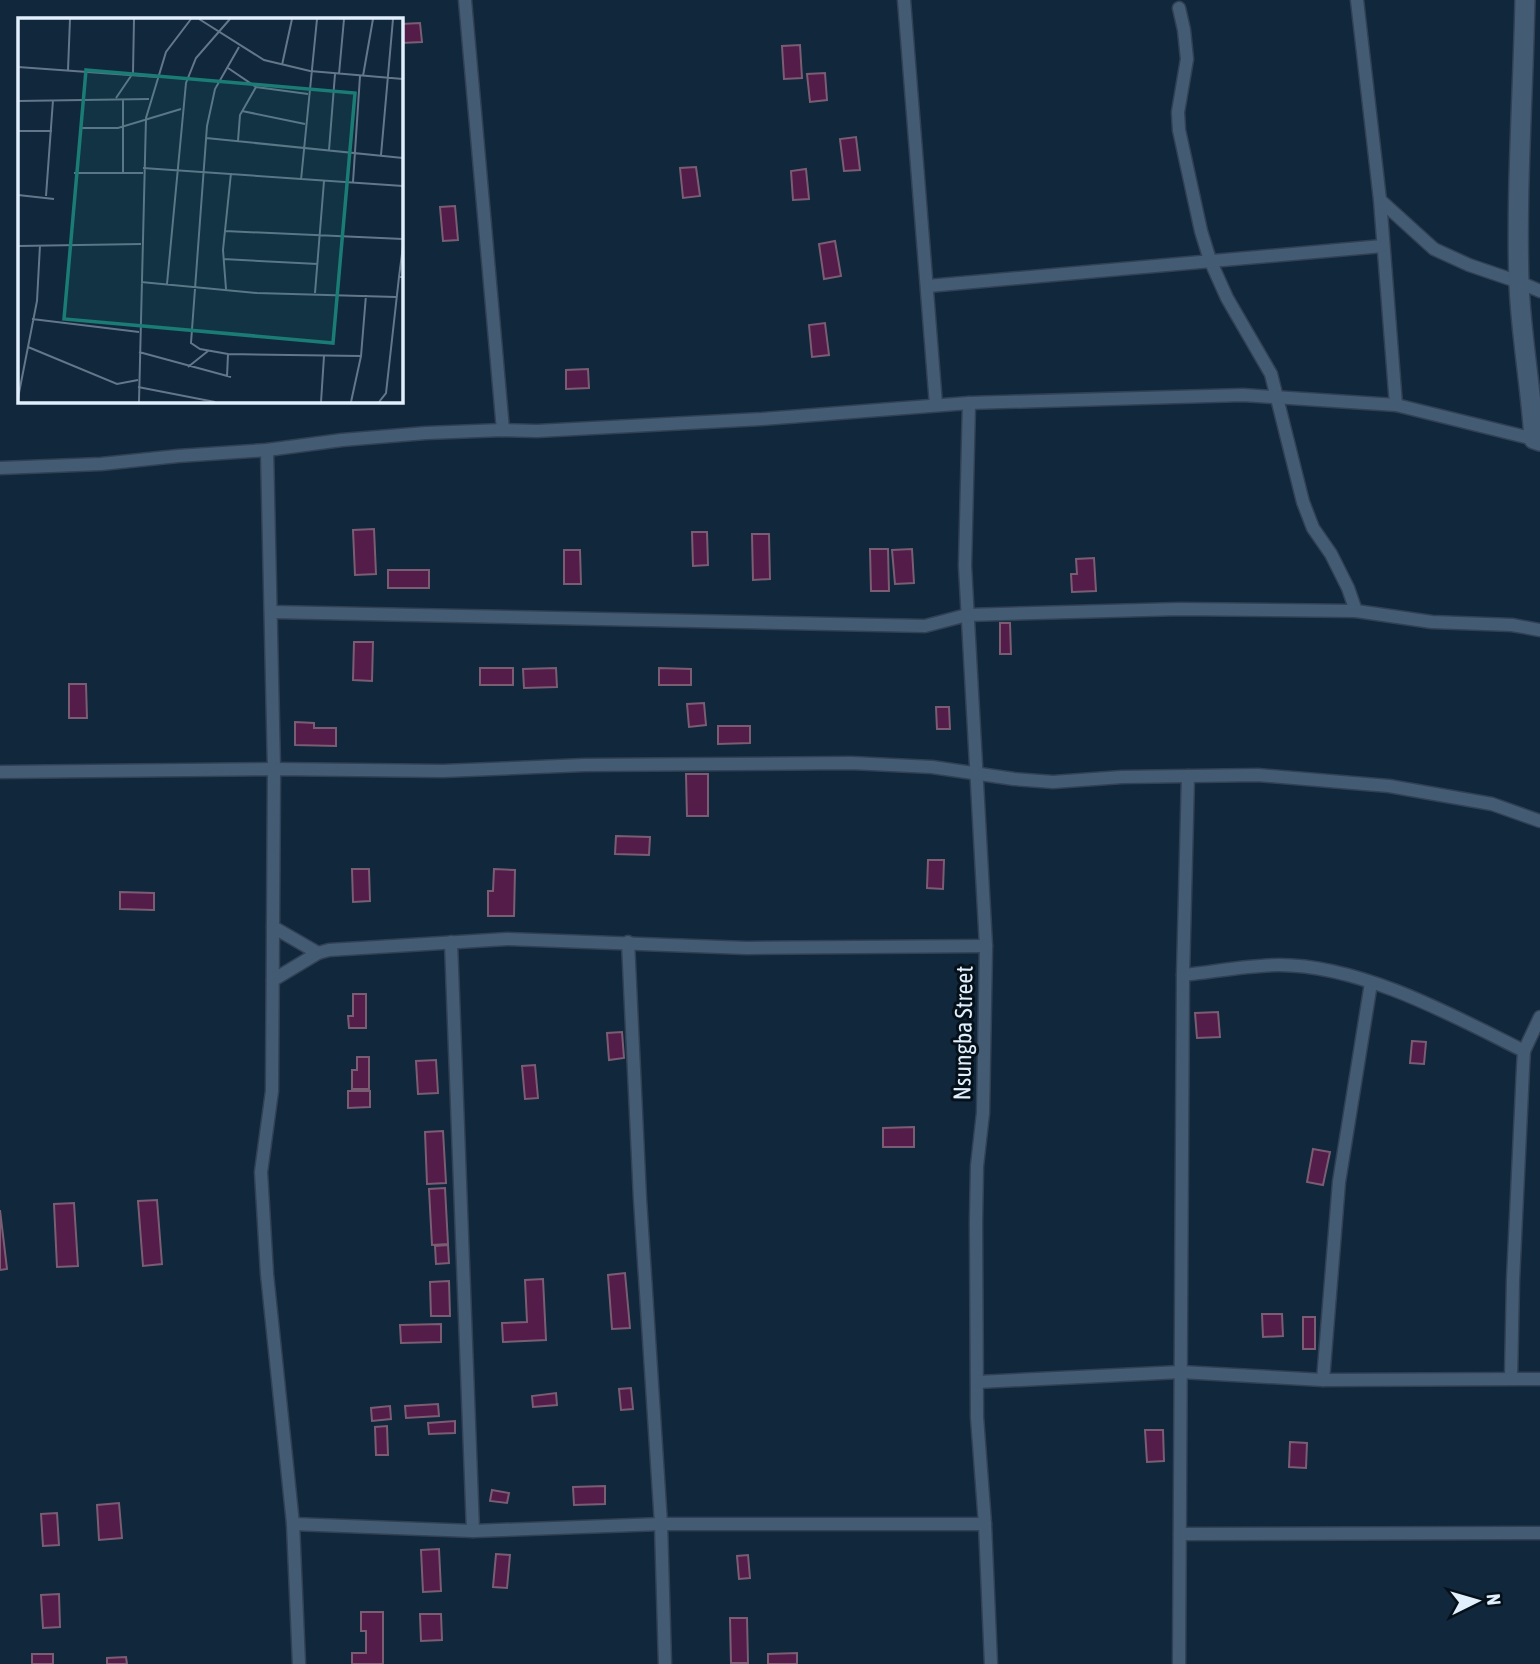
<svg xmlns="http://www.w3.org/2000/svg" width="1540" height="1664" viewBox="0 0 1540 1664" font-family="'Asap Condensed',sans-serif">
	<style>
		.building { fill: #531c49; stroke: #7a5d73; stroke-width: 2 }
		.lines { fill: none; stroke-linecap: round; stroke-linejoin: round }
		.street-casing { stroke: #324053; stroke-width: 15 }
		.secondary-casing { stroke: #324053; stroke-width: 22 }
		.street { stroke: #435c74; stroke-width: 12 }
		.secondary { stroke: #435c74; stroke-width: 19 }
		.labels { text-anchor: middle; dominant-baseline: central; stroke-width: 6; stroke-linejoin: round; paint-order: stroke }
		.street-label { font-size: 24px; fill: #e2f0fe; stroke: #061019 }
		.inset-road { fill: none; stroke: #64778a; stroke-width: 2 }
		.view { fill: #1a7c75; fill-opacity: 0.15; stroke: #1a7c75; stroke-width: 3.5 }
		.inset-edge { fill: none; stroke: #e2f0fe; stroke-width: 3.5 }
	</style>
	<rect width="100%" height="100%" fill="#10273c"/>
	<g class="building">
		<polygon points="420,23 422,42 401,43 401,24"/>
		<polygon points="800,45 802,78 784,79 782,46"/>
		<polygon points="825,73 827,100 810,102 807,74"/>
		<polygon points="856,137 860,170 844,171 840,139"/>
		<polygon points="696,167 700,196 683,198 680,168"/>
		<polygon points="806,169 809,199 793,200 791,171"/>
		<polygon points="455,206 458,240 443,241 440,207"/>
		<polygon points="835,241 841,276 824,279 819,244"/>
		<polygon points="825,323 829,355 812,357 809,325"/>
		<polygon points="588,369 589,388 566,389 566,370"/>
		<polygon points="374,529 376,574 355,575 353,530"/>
		<polygon points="692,532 707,532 708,565 693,566"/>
		<polygon points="752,534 769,534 770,579 753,580"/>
		<polygon points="870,549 888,549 889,591 871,591"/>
		<polygon points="912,549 914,583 895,584 892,550"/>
		<polygon points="564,550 580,550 581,584 564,584"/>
		<polygon points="1094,558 1096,591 1072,592 1071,574 1077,574 1076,559"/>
		<rect x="388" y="570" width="41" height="18"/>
		<polygon points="1000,623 1010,623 1011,654 1000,654"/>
		<polygon points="354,642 373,642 372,681 353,680"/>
		<rect x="480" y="668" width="33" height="17"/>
		<polygon points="556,668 557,687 524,688 523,669"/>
		<polygon points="659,668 691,669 691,685 659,685"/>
		<polygon points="69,684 86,684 87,718 69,718"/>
		<polygon points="704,703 706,725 689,727 687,704"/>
		<polygon points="936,707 949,707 950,729 937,729"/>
		<polygon points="295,722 314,723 314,728 336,728 336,746 295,745"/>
		<polygon points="718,726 750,726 750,743 718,744"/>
		<polygon points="686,774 708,774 708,816 687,816"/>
		<polygon points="616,836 650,837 649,855 615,854"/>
		<polygon points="928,860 944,860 943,889 927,888"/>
		<polygon points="352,869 369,869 370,901 353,902"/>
		<polygon points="494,869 515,870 514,916 488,916 488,891 493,891"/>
		<polygon points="120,892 154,893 154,910 120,909"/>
		<polygon points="353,994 366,994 366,1028 349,1028 348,1016 353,1016"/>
		<polygon points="1218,1012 1220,1037 1197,1038 1195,1013"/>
		<polygon points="622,1032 624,1058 609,1060 607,1033"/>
		<polygon points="1412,1041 1426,1042 1424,1064 1410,1063"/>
		<polygon points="357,1057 369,1057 369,1089 352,1089 352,1070 357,1070"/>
		<polygon points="436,1060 438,1093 418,1094 416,1061"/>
		<polygon points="535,1065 538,1098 525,1099 522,1066"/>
		<polygon points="348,1091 370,1091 370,1107 348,1108"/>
		<polygon points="914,1127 914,1147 883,1147 883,1128"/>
		<polygon points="443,1131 446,1183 427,1184 425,1132"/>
		<polygon points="1313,1149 1330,1152 1323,1185 1307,1182"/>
		<polygon points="445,1188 448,1244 432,1245 429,1189"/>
		<polygon points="157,1200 162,1264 143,1266 138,1201"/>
		<polygon points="74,1203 78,1266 57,1267 54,1204"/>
		<polygon points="0,1210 7,1269 0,1270"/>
		<polygon points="448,1245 449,1263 436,1264 435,1246"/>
		<polygon points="625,1273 630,1328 612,1329 608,1275"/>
		<polygon points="543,1279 546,1340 503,1342 502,1323 527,1322 525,1280"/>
		<polygon points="449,1281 450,1316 431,1316 430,1282"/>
		<polygon points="1262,1314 1282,1314 1283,1336 1263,1337"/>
		<rect x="1303" y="1317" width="12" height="32"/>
		<polygon points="441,1324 441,1342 401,1343 400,1325"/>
		<polygon points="631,1388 633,1409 621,1410 619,1389"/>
		<polygon points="556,1393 557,1405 533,1407 532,1396"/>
		<polygon points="438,1404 439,1416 406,1418 405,1406"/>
		<polygon points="390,1406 391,1419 372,1421 371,1408"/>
		<polygon points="455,1421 455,1433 429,1434 428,1423"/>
		<polygon points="387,1426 388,1455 376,1455 375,1427"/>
		<polygon points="1145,1430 1163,1430 1164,1461 1147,1462"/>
		<polygon points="1290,1442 1307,1443 1306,1468 1289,1467"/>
		<polygon points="605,1486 605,1504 574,1505 573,1487"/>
		<polygon points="492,1490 509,1493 507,1503 490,1501"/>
		<polygon points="119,1503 122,1538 99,1540 97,1505"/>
		<polygon points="57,1513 59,1545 43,1546 41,1514"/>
		<polygon points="439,1549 441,1591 423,1592 421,1550"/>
		<polygon points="496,1554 510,1555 507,1588 493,1587"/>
		<polygon points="748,1555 750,1578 739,1579 737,1556"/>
		<polygon points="59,1594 60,1627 43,1628 41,1595"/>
		<polygon points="361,1612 383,1612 383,1664 352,1664 352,1653 366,1653 366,1631 361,1631"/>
		<polygon points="420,1614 441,1614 442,1640 421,1641"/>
		<polygon points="730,1618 747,1618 748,1663 731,1663"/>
		<polygon points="797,1653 797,1664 768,1664 768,1654"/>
		<rect x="32" y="1654" width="21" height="10"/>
		<polygon points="126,1657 127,1664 107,1664 107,1658"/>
	</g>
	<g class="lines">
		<defs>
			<g id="street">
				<polyline points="465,0 503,430"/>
				<polyline points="904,0 936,405"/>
				<polyline points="1357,0 1380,200 1396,405"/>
				<polyline points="1179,8 1184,30 1187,59 1178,112 1179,130 1201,231 1210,260 1227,298 1271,374 1303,502 1313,528 1331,554 1348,588 1356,611"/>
				<polyline points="1380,200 1434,249 1469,265 1519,282 1540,291"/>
				<polyline points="928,286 1383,246"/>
				<polyline points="969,403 965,566 986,946 983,1113 977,1166 976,1221 977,1417 985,1524 991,1664"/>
				<polyline points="267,450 274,769 272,1091 261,1172 267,1274 293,1524 299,1664"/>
				<polyline points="0,468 101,464 178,456 267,450 342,440 426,433 503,430 537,431 762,419 969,403 1243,395 1396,405 1534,439"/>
				<polyline points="272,612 925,626 967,615 1180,609 1356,611 1432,622 1512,625 1540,630"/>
				<polyline points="0,772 274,769 443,771 584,765 851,763 932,767 1014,779 1053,782 1122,777 1258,775 1389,786 1492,804 1540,821"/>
				<polyline points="273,927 318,953"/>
				<polyline points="451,942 473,1531"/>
				<polyline points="628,942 640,1199 661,1524 665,1664"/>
				<path d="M1183,975C1214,972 1247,965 1279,965C1361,965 1452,1015 1524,1051"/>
				<polyline points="273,980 318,953 329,950 507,939 747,948 986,946"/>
				<polyline points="1511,1378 1513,1280 1523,1068 1524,1051 1540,1017"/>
				<polyline points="1323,1380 1339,1182 1371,983"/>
				<polyline points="978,1382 1181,1372 1323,1380 1540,1379"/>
				<polyline points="293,1524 473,1531 661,1524 985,1524"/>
				<polyline points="1180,1534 1540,1533"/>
				<polyline points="1179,1664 1183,975 1188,776"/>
			</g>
			<path id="secondary" d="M1525,0C1523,95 1516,190 1519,284C1521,336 1531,387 1534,439L1540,441"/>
		</defs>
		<use href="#street" class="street-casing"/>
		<use href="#secondary" class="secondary-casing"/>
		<use href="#street" class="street"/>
		<use href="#secondary" class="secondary"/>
	</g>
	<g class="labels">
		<g class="street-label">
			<text transform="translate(963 1033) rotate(-89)">Nsungba Street</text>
		</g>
	</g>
	<g transform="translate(18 18)">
		<rect width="385" height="385" fill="#10273c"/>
		<path class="inset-road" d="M181,1L246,42L292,53L385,61M221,29L197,71L189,108L173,325L182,331L210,336L343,338M264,47L274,1M0,49L139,59M210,50L238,69L290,76M50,52L52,1M321,56L326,1M345,58L355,1M98,80L115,55L116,1M0,83L131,81M224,93L287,106M64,110H100L163,91M0,113H34M188,120L385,140M220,123L222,97L238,69M311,132L317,56M363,137L375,1M125,150L385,168M56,155H125M105,155V81M283,162L299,1M335,164L342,58M0,177L36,181M28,178L35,82M207,213L385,221M0,228L123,226M385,228L381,259H385M205,241L300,246M123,264L239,275L378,279M149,266L168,65L178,40L212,1M208,271L205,232L213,155M297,275L306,163M14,301L121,314M10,329L99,366L120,362M121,334L213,359M170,349L190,333M209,359L210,336M120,369L197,384M0,380L19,283L22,227M121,384L128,100L148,34L173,1M303,384L306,338M333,384L343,338L348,277M361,384L368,375L381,259"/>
		<path class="view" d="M68,52L337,75L315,325L46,301Z"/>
		<rect width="385" height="385" class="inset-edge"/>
	</g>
	<g transform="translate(1477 1601) rotate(85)" stroke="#061019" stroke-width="5" paint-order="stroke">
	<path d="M0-5L12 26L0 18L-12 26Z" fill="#e2f0fe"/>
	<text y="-10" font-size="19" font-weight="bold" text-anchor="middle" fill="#e2f0fe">N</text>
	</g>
</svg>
